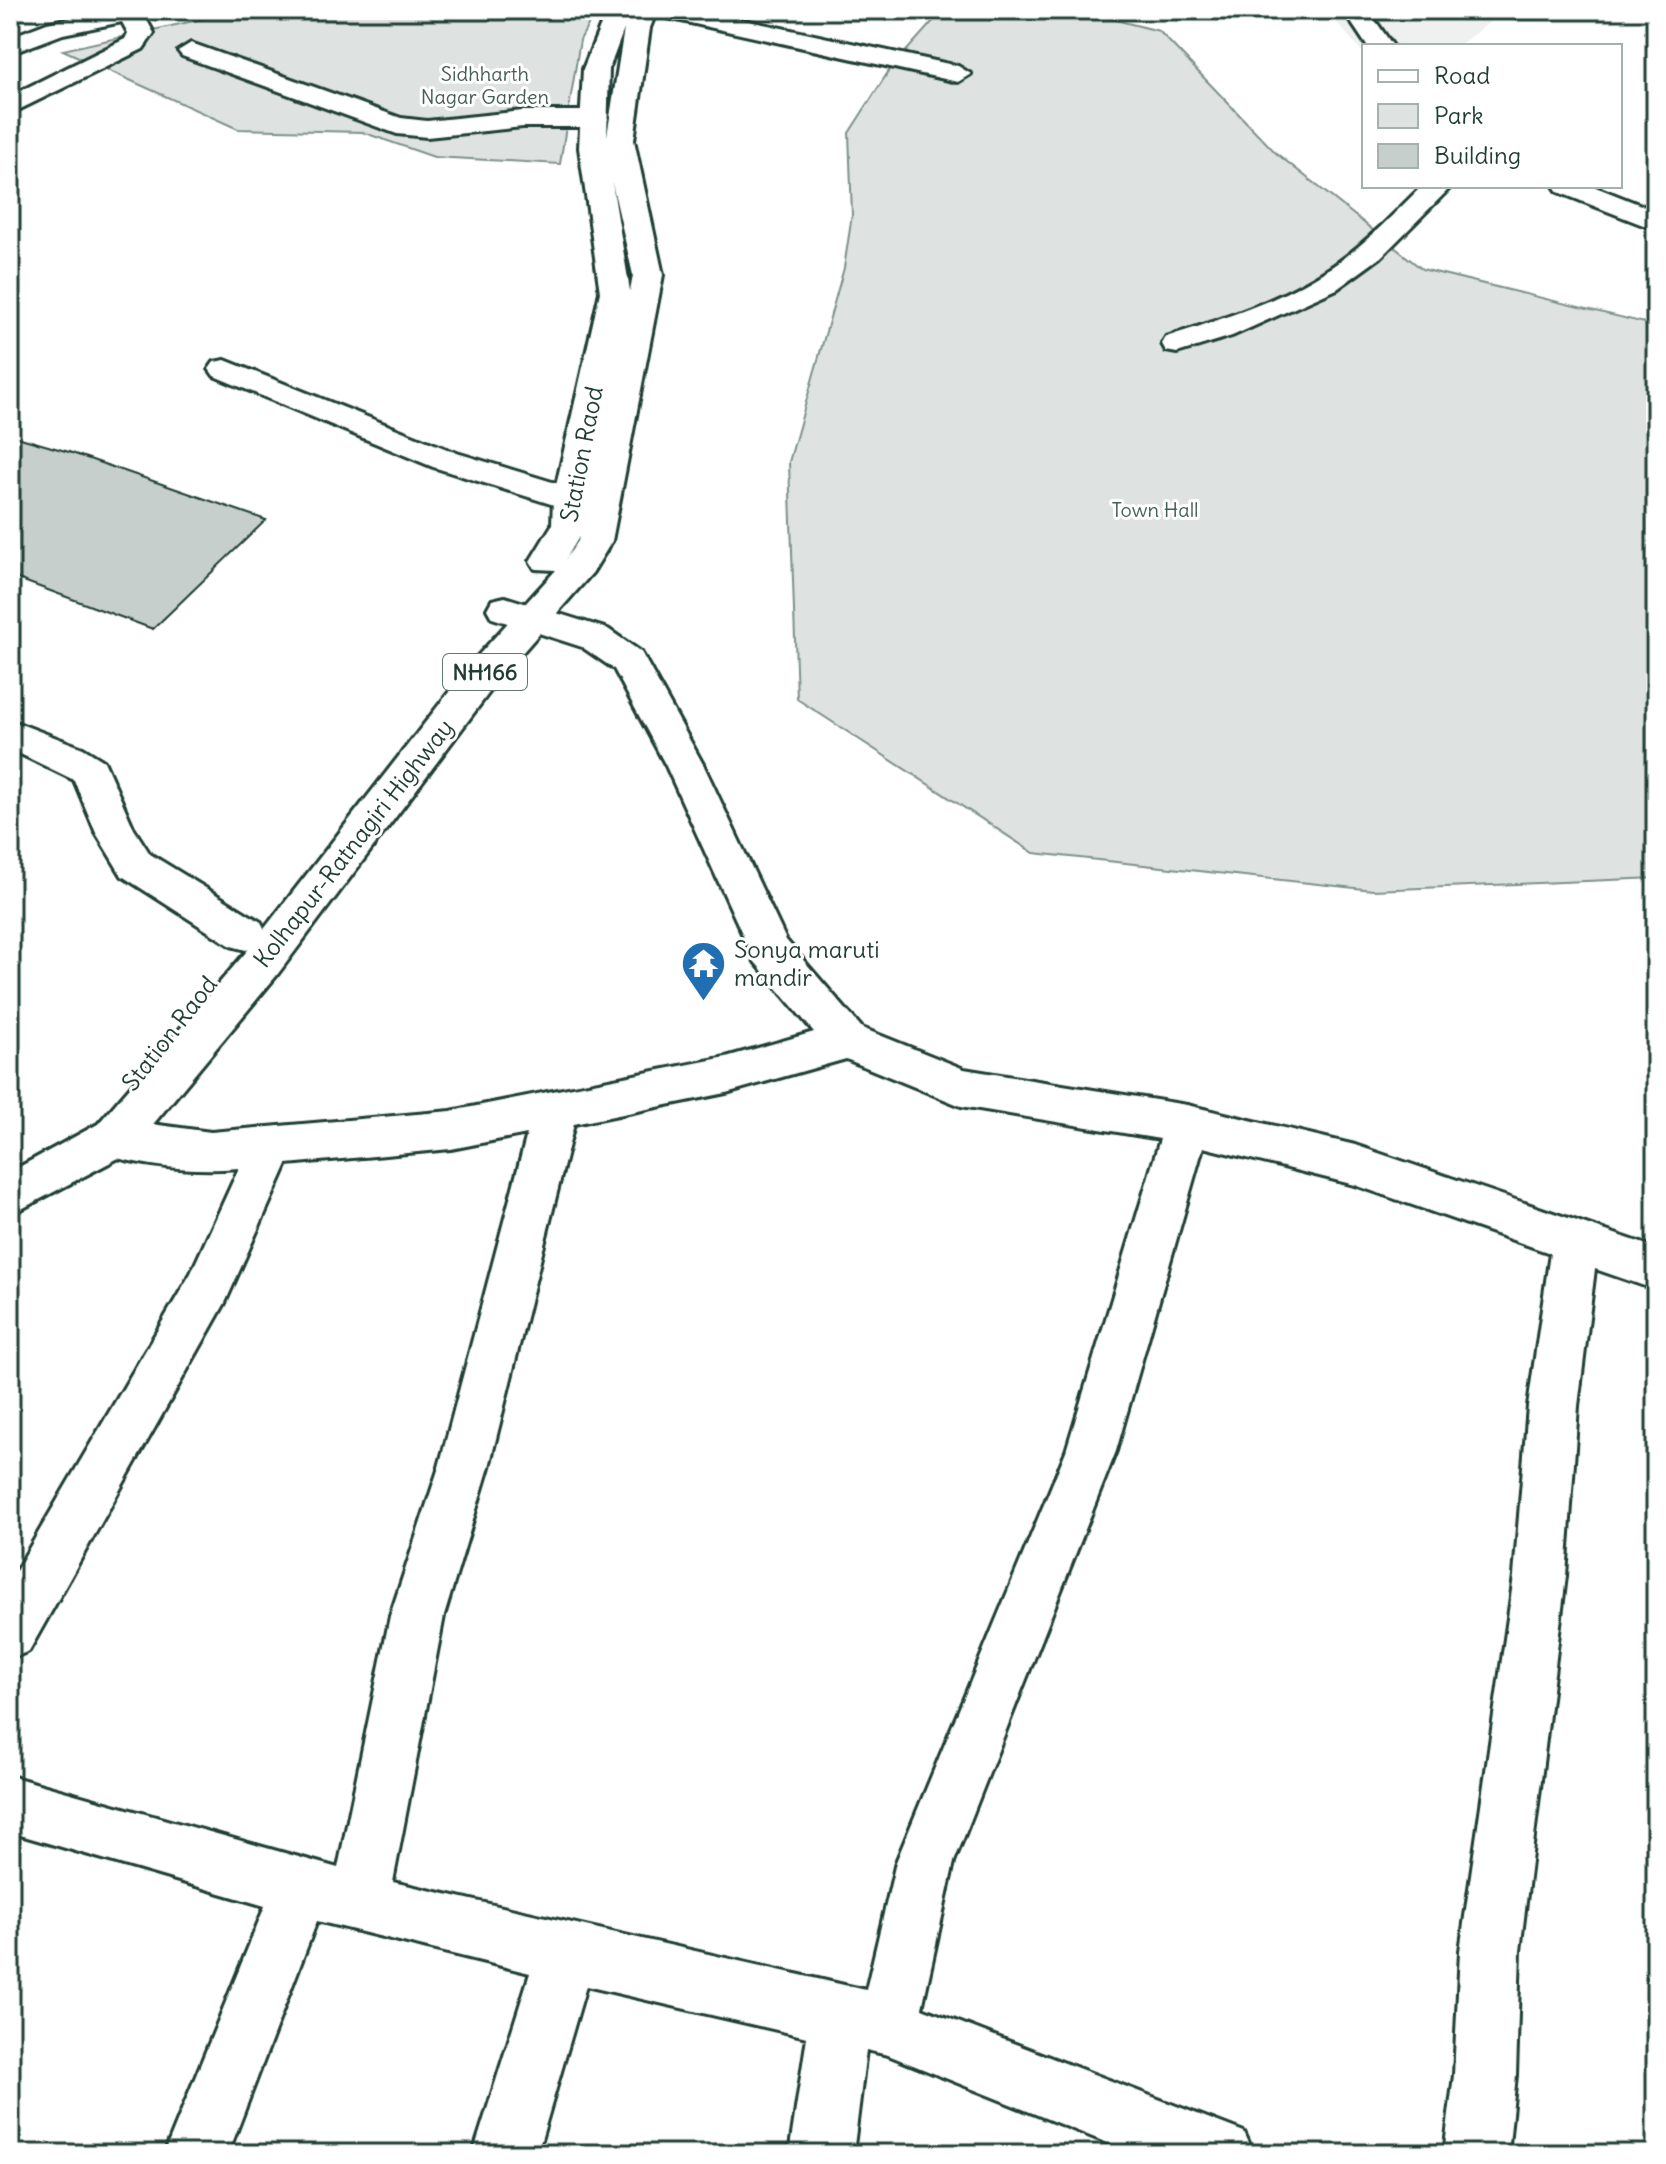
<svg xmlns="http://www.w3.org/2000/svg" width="1666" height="2164" viewBox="0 0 1666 2164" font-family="Delius,sans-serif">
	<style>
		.built { fill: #eef1f0 }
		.green { fill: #dee3e2; stroke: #7e908b; stroke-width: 2 }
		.building { fill: #c7cfcc; stroke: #1f3d34; stroke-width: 2 }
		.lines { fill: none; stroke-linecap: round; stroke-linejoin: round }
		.minor-casing { stroke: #1f3d34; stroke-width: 6 }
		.highway-casing { stroke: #1f3d34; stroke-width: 6 }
		.minor { fill: #fff; fill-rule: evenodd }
		.highway { fill: #fff; fill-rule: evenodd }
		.labels { text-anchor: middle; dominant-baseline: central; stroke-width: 6; stroke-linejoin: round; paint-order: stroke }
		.far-park-label { font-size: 20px; fill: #455e57; stroke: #fff }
		.shield { fill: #fff; stroke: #627771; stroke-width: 2 }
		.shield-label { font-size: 22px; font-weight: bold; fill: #1f3d34 }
		.street-label { font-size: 24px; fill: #1f3d34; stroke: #fff }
		.poi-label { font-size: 24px; fill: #1f3d34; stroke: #fff; text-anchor: start }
	</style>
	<rect width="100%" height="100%" fill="#fff"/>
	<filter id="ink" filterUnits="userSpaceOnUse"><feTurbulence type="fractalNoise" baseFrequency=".0125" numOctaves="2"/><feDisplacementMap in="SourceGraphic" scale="16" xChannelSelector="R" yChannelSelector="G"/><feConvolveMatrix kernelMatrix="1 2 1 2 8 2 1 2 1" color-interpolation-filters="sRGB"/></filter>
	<g filter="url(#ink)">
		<polygon class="built" points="1326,10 1506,10 1458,46 1364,46 1364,54"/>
		<g class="green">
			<polygon points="243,10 596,10 580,40 560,164 434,157 362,132 238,129 63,50"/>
			<polygon points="943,10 1076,10 1159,31 1276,153 1422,269 1645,323 1656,347 1656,878 1373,890 1034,853 797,699 789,462 844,268 852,215 849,133 890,69"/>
		</g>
		<polygon class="building" points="10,435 69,452 266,520 153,629 10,576"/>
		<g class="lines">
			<defs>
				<g id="minor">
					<polygon points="107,10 156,10 145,17 154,33 143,49 10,114 10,96 125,39 128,33 122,22 63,34 10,54 10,37 47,23"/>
					<polygon points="651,10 698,10 958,66 971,74 958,82 663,17"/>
					<polygon points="191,43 401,118 427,121 523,111 595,111 604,113 608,119 604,125 595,127 523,127 427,137 397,134 182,56 178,51"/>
					<path d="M1422,186H1452L1381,257L1337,289L1232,336L1177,353L1166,351L1162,344L1166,337C1226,318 1289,298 1340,261C1370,239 1396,212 1422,186Z"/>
					<polygon points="225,360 457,453 582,491 587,499 582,507 570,510 433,467 214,376 209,369 214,362"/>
					<path d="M505,597L608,629L641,652L704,766L786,940L862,1028L964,1069L1187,1105L1355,1145L1656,1248V1290L1595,1269L1578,1406L1566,1576L1520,1951L1516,2075L1508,2154H1444L1454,2075L1460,1951L1514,1576L1528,1406L1550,1253L1355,1185L1203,1147L1116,1451L954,1862L922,2008L1244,2132L1254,2154H1135L888,2055L866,2050L853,2154H789L807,2037L586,1986L537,2154H473L530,1973L317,1921L228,2154H164L265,1906L10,1832V1776L338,1868L390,1616L439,1467L527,1134L451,1149L287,1164L225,1303L29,1651L10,1659V1581L191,1273L239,1168C195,1172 140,1167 98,1152L92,1138L98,1124L114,1119L211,1132L451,1111L726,1057L814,1032L755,962L666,766L614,669L582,647L492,618L487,609L492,600ZM846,1059L961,1106L1160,1139L1066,1451L896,1862L866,1990L393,1882L444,1616L489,1467L574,1124L726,1093Z"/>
					<polygon points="10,720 83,748 104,761 134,829 150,854 261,922 267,934 261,946 246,950 231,946 122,876 96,833 74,780 10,749"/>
				</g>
				<g id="highway">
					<path d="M607,10H631L626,25L633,10H657L650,28L634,140L663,275L612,541L593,572L500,678L277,975L130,1152L10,1215V1172L98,1124L247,951L474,660L556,570L535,569L530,561L552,525L553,499L600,292L579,148L583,69ZM624,29L607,136L609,69ZM612,183L633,275L630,291ZM579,537L578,541L565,560Z"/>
					<polygon points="1343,10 1368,10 1393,46 1367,46"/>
					<polygon points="1554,186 1593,186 1656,211 1656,230 1558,192"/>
				</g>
			</defs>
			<use href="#minor" class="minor-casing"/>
			<use href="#highway" class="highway-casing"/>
			<use href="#minor" class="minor"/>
			<use href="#highway" class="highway"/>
		</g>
	</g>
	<defs>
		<symbol id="temple-pin" viewBox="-11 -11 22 30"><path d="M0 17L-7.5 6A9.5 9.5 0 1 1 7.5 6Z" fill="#1f6fb2" stroke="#fff"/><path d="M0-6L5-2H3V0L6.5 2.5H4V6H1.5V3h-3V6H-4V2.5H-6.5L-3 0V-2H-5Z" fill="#fff"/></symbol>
	</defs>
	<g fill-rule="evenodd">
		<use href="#temple-pin" x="678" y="938" width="51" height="69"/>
	</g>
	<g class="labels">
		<g class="far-park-label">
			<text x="485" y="73">Sidhharth<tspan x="485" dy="23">Nagar Garden</tspan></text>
			<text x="1155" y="509">Town Hall</text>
		</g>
		<rect class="shield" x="443" y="654" width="84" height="36" rx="6"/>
		<g class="shield-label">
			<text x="485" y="672">NH166</text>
		</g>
		<g class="street-label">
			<text transform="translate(581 454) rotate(-79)">Station Raod</text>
			<text transform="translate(353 843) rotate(-52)">Kolhapur-Ratnagiri Highway</text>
			<text transform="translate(169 1033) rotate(-52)">Station Raod</text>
		</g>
		<g class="poi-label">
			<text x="734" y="949">Sonya maruti<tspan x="734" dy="28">mandir</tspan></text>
		</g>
	</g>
	<rect width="1666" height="2164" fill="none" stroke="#fff" stroke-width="40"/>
	<rect x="20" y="20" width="1626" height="2124" fill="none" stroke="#1f3d34" stroke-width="3" filter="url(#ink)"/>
	<rect x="1362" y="44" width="260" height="144" fill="#ffffff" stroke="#a5b1ae" stroke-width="2"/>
	<rect x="1378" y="70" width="40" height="12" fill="#ffffff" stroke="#a5b1ae" stroke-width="2"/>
	<text x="1434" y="84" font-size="24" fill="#1f3d34">Road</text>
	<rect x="1378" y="104" width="40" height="24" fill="#dee3e2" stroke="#a5b1ae" stroke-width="2"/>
	<text x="1434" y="124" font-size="24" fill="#1f3d34">Park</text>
	<rect x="1378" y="144" width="40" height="24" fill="#c7cfcc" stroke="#a5b1ae" stroke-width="2"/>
	<text x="1434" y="164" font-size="24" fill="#1f3d34">Building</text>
</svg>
